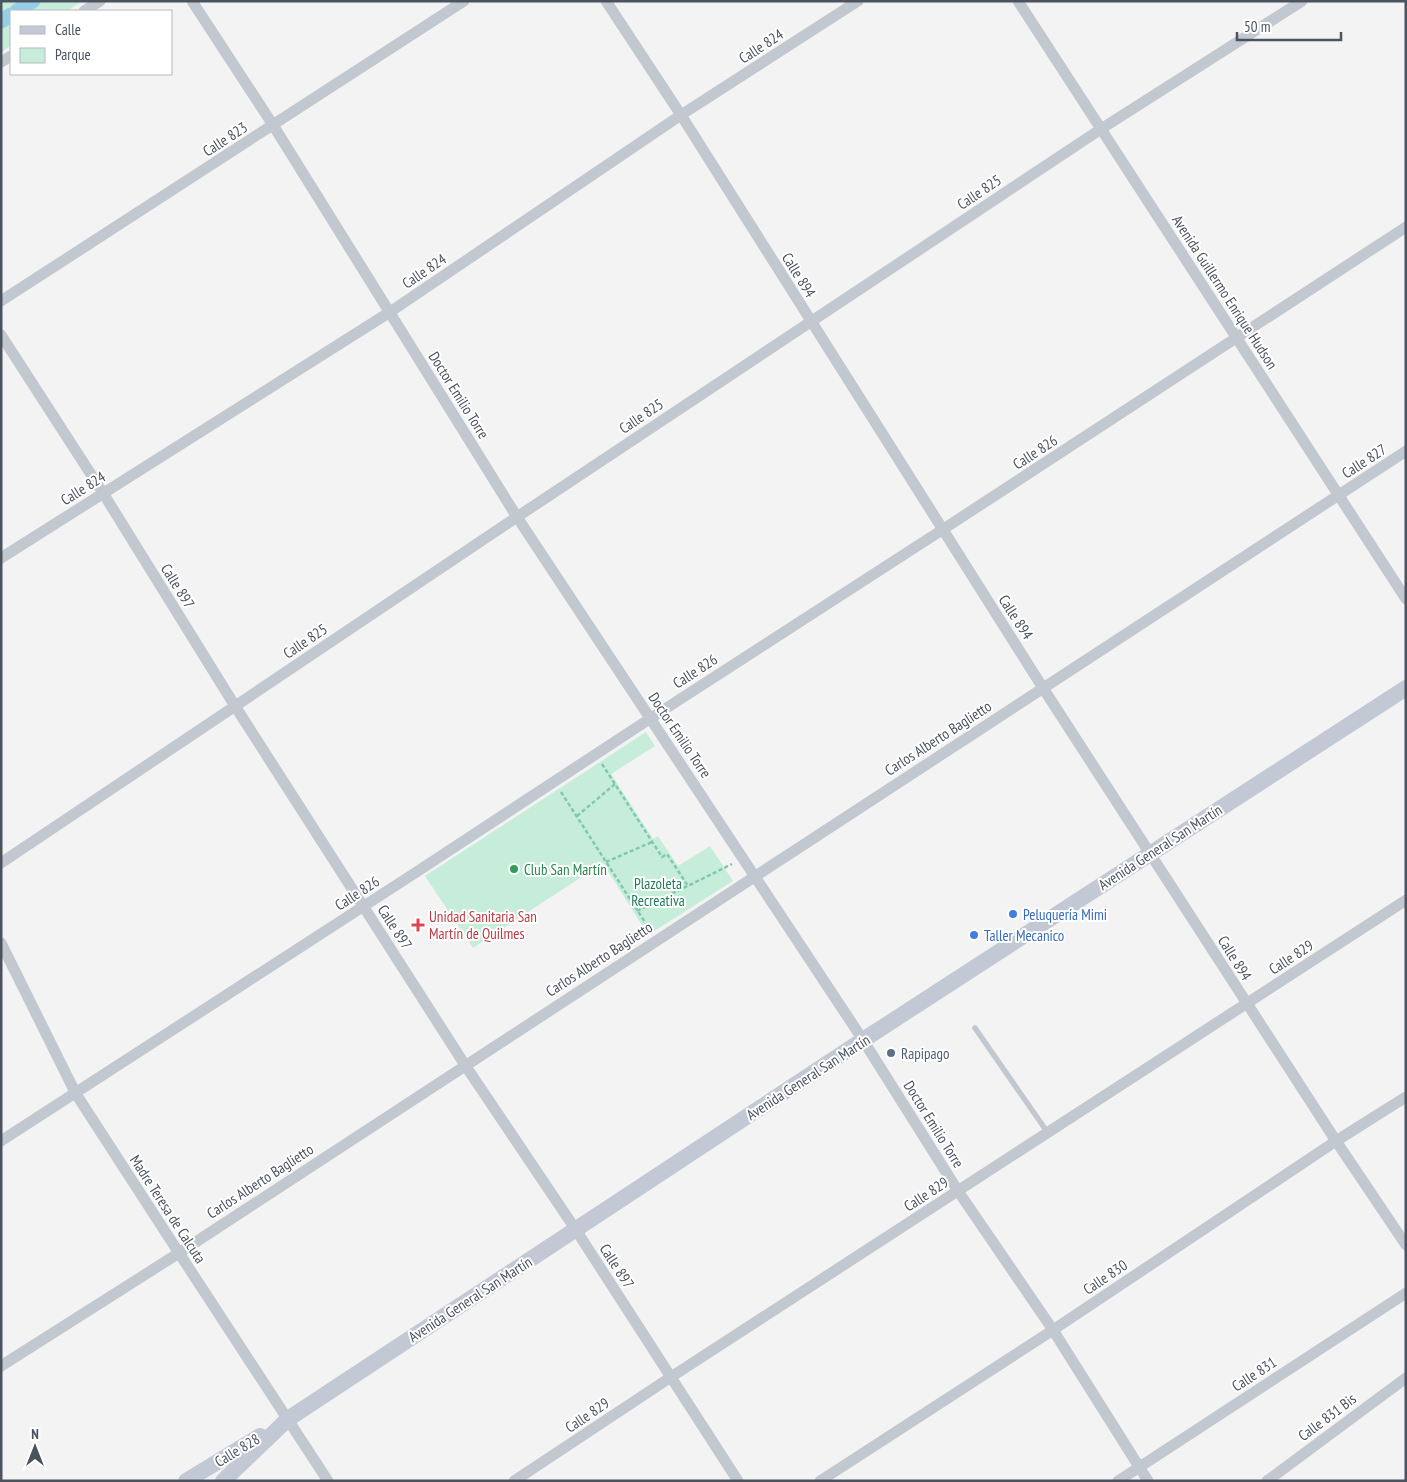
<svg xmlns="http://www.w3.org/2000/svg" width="1407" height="1482" viewBox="0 0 1407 1482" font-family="'PT Sans Narrow',sans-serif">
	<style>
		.green { fill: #c6edda }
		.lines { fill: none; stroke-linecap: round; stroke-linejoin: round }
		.canal { stroke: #96cde7; stroke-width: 15 }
		.path { stroke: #80c9ae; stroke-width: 2.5; stroke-dasharray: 4 2.5; stroke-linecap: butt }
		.service { stroke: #c2c8d0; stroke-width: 5.5 }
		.minor { stroke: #c2c8d0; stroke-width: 11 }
		.secondary { stroke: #c2c9d4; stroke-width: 16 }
		.leisure-dot { fill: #2e9e5b; stroke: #fff; stroke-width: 2 }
		.shop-dot { fill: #3f7fe0; stroke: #fff; stroke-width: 2 }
		.health-dot { fill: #e0444e; stroke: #fff; stroke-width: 2 }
		.service-dot { fill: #5c6f8a; stroke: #fff; stroke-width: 2 }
		.labels { text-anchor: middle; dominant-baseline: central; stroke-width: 4; stroke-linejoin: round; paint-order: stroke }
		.street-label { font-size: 15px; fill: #4b535f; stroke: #fff }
		.leisure-label { font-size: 15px; fill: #27864d; stroke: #fff; text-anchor: start }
		.park-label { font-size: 15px; fill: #1f7d59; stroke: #fff }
		.shop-label { font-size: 15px; fill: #366cbe; stroke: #fff; text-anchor: start }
		.health-label { font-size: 15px; fill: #be3a42; stroke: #fff; text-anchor: start }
		.service-label { font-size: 15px; fill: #4e5e75; stroke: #fff; text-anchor: start }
	</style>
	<rect width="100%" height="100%" fill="#f4f3f3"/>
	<g class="green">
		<polygon points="1,1 83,1 67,11 11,11 11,46 1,52"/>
		<polygon points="646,732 655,746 611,774 653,839 658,836 678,866 710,846 733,881 648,935 603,863 473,948 425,876"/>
	</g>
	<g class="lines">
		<g class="canal">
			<polyline points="17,11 33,1"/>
			<polyline points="1,21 11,15"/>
		</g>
		<g class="path">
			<polyline points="602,764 662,857 667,854 688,886"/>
			<polyline points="561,792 650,930"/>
			<polyline points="577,816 615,784"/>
			<polyline points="606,862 652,842"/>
			<polyline points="637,911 732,864"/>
		</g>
		<polyline class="service" points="975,1028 1048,1133"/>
		<g class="minor">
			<polyline points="192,1 273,125 517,517 863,1040 958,1191 1053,1330 1148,1481"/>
			<polyline points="606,1 681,115 1043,688 1336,1141 1406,1245"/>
			<polyline points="1018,1 1406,599"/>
			<polyline points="84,11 100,1"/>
			<polyline points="1,62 11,56"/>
			<polyline points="1,301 464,1"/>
			<polyline points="1,335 103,493 235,706 465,1065 576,1230 738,1481"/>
			<polyline points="1,558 390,312 681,115 858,1"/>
			<polyline points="1,863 517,517 1101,129 1302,1"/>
			<polyline points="1,943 76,1094 179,1253 328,1481"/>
			<polyline points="1,1141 418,871 651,718 942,530 1406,227"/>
			<polyline points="1,1366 179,1253 1406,451"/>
			<polyline points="514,1481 671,1377 1406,900"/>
			<polyline points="820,1481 1053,1330 1336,1141 1406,1097"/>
			<polyline points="1118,1481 1406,1293"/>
			<polyline points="1267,1481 1406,1378"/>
		</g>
		<g class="secondary">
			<polyline points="186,1481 260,1436"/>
			<polyline points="223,1481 288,1419 863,1040 1406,688"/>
		</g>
	</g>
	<circle class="leisure-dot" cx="514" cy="869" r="5"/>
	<g class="shop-dot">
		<circle cx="1013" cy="914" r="5"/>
		<circle cx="974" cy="935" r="5"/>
	</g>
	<path class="health-dot" d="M415.5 917.5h5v5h5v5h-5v5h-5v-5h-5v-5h5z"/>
	<circle class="service-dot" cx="891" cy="1053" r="5"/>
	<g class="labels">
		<g class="street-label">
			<text transform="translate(761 46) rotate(-33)">Calle 824</text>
			<text transform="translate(225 139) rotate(-33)">Calle 823</text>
			<text transform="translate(979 192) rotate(-34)">Calle 825</text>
			<text transform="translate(424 271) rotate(-34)">Calle 824</text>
			<text transform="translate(799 275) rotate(58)">Calle 894</text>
			<text transform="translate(1225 292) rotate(57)">Avenida Guillermo Enrique Hudson</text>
			<text transform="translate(459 395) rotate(58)">Doctor Emilio Torre</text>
			<text transform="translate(641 416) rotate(-34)">Calle 825</text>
			<text transform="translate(1035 452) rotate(-33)">Calle 826</text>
			<text transform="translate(1364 461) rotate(-33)">Calle 827</text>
			<text transform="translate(83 488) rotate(-32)">Calle 824</text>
			<text transform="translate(178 586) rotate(58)">Calle 897</text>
			<text transform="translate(1016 617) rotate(57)">Calle 894</text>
			<text transform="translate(305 641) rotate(-34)">Calle 825</text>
			<text transform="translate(695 671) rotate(-33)">Calle 826</text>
			<text transform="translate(680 735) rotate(56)">Doctor Emilio Torre</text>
			<text transform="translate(938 738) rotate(-33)">Carlos Alberto Baglietto</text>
			<text transform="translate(1160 847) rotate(-33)">Avenida General San Martín</text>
			<text transform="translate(357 893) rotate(-33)">Calle 826</text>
			<text transform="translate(395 927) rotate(57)">Calle 897</text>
			<text transform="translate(1291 957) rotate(-33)">Calle 829</text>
			<text transform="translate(1235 958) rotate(58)">Calle 894</text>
			<text transform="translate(599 959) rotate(-33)">Carlos Alberto Baglietto</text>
			<text transform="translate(808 1077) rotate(-33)">Avenida General San Martín</text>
			<text transform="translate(934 1124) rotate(58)">Doctor Emilio Torre</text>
			<text transform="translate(260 1181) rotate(-33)">Carlos Alberto Baglietto</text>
			<text transform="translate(926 1194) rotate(-33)">Calle 829</text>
			<text transform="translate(168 1209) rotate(57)">Madre Teresa de Calcuta</text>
			<text transform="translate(617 1266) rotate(57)">Calle 897</text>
			<text transform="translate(1105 1277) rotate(-34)">Calle 830</text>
			<text transform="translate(470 1299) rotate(-33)">Avenida General San Martín</text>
			<text transform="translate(1254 1374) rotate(-33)">Calle 831</text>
			<text transform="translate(587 1415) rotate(-34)">Calle 829</text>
			<text transform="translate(1327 1417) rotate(-37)">Calle 831 Bis</text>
			<text transform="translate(237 1450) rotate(-31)">Calle 828</text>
		</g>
		<g class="leisure-label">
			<text x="524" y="869">Club San Martín</text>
		</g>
		<g class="park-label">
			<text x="658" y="883">Plazoleta<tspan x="658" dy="17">Recreativa</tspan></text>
		</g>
		<g class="shop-label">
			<text x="1023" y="914">Peluquería Mimi</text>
			<text x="984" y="935">Taller Mecanico</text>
		</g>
		<g class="health-label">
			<text x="429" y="916">Unidad Sanitaria San<tspan x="429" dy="17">Martín de Quilmes</tspan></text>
		</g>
		<g class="service-label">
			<text x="901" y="1053">Rapipago</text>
		</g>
	</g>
	<rect width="1407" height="1482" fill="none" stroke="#4b535f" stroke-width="5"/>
	<rect x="10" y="10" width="162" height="65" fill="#ffffff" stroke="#b7babf"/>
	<rect x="20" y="26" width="25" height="8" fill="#c2c9d4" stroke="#b7babf"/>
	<text x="55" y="35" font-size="15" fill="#4b535f">Calle</text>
	<rect x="20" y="48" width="25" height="15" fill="#c6edda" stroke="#b7babf"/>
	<text x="55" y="60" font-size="15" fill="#4b535f">Parque</text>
	<g transform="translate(35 1447)" stroke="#ffffff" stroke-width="4" paint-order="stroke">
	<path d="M0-4L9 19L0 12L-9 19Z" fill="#4b535f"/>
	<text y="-8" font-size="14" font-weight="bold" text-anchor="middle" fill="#4b535f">N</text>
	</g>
	<path d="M1237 32v8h104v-8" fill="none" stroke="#4b535f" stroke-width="2.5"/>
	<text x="1244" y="32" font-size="15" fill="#4b535f" stroke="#ffffff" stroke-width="4" paint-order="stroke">50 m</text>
</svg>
